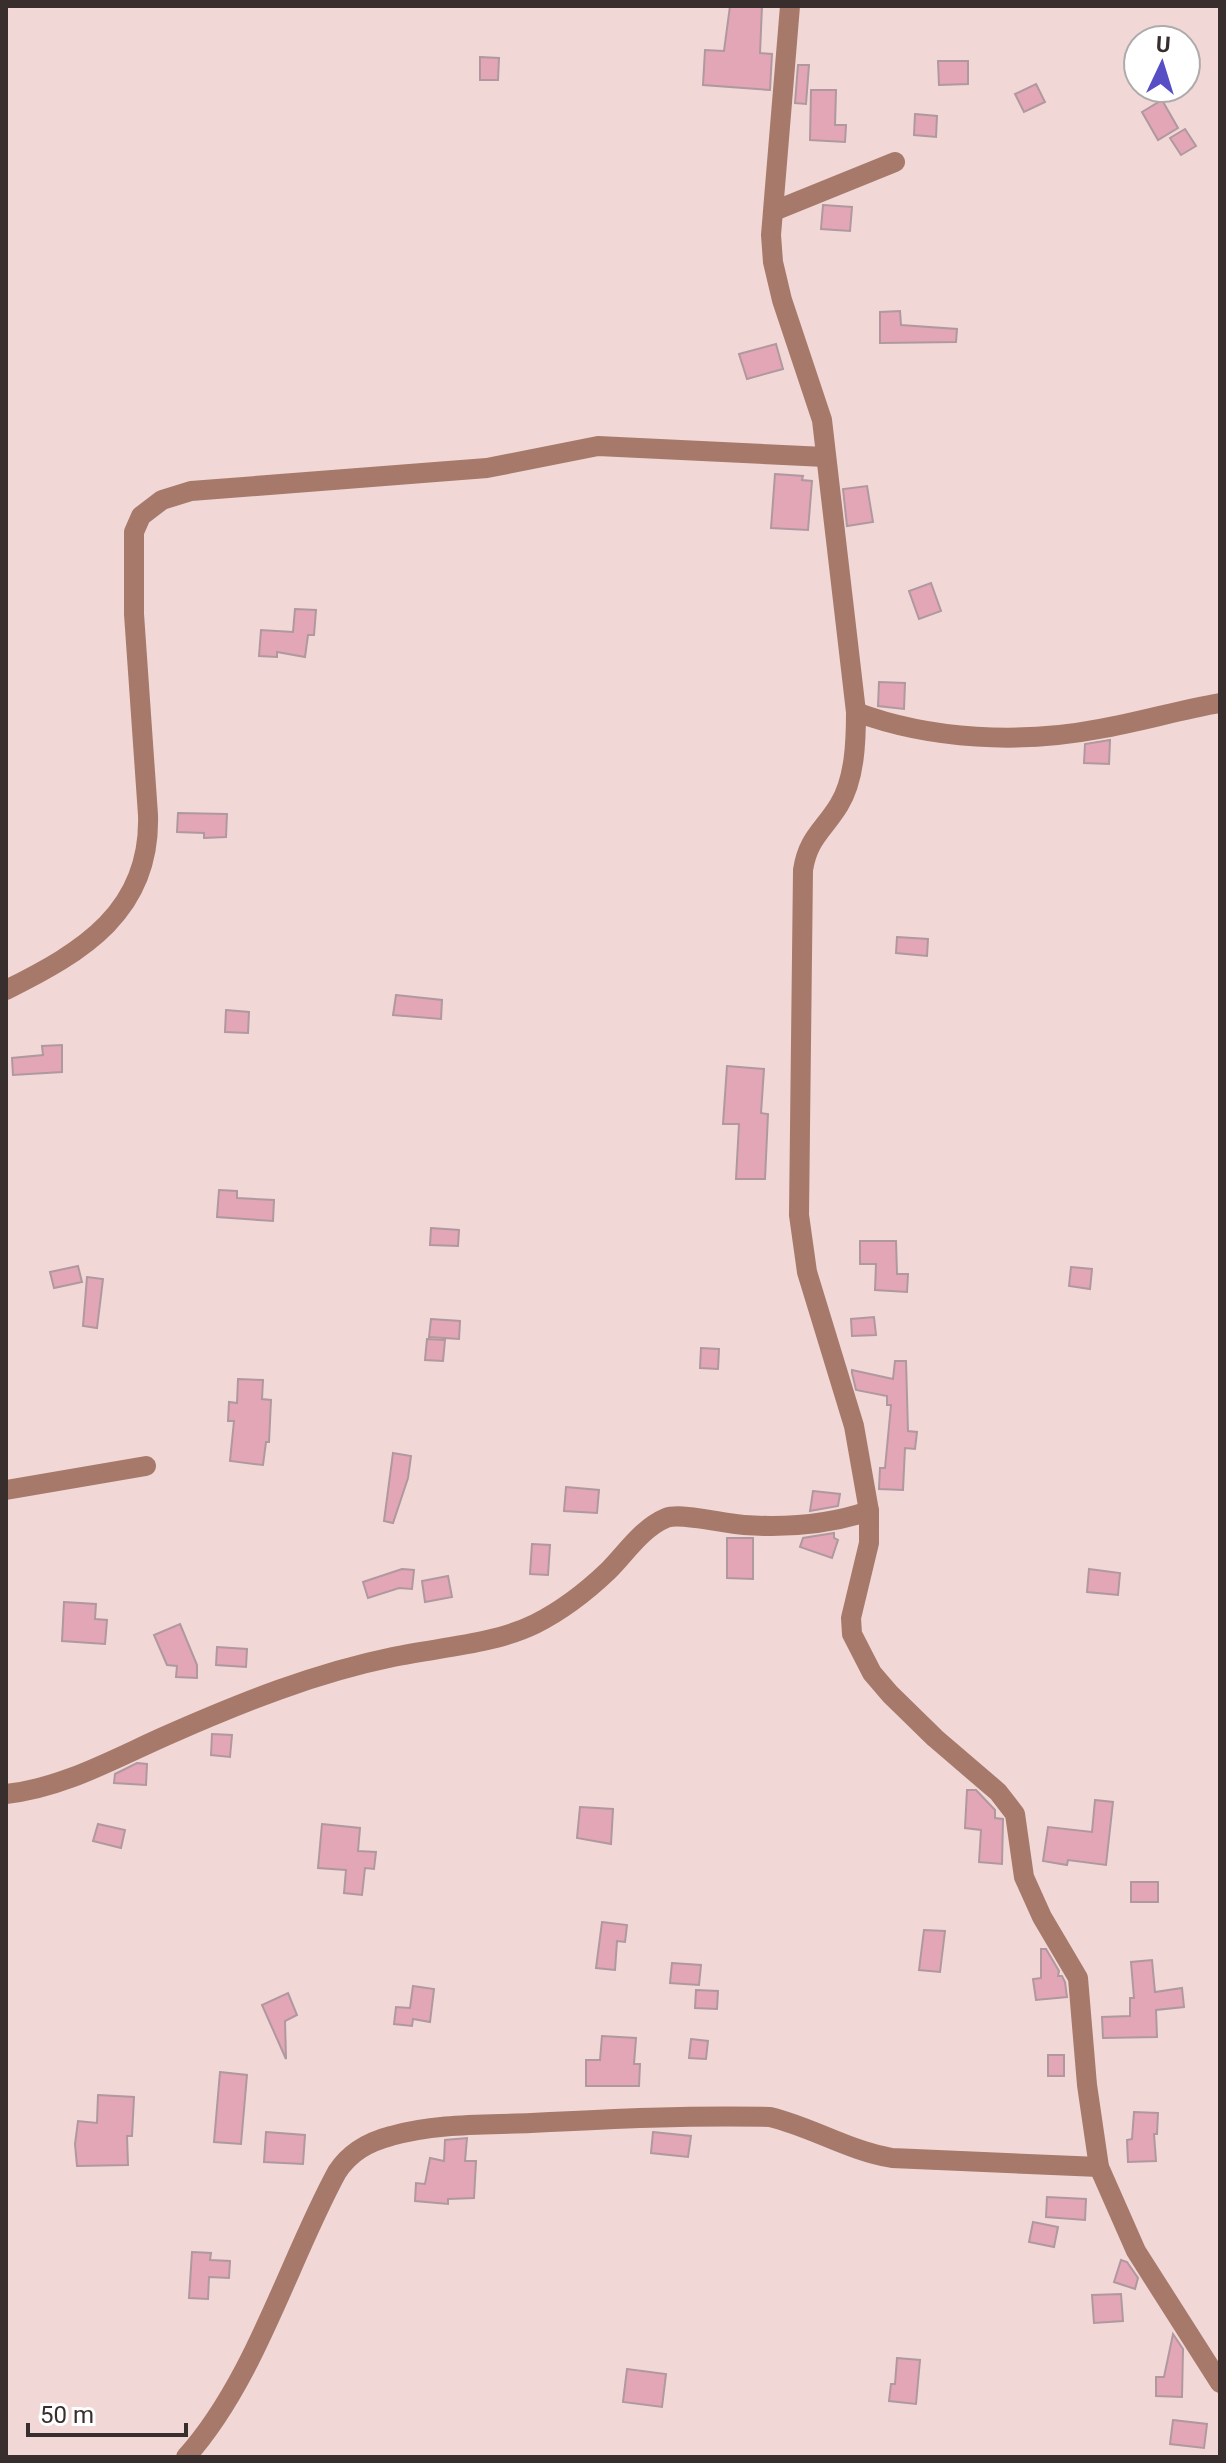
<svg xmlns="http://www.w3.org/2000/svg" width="1226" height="2463" viewBox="0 0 1226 2463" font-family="Roboto,sans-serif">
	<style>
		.building { fill: #e3a6b7; stroke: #b0989f; stroke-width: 2 }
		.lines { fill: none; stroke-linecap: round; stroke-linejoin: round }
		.minor { stroke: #a6796a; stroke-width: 20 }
	</style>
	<rect width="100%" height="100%" fill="#f1d7d6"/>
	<g class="building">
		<polygon points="730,6 762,6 760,53 772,54 770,90 703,85 705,50 724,51"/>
		<polygon points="480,57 499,58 498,80 480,80"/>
		<polygon points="938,61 968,61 968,84 939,85"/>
		<polygon points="798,65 809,65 806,104 795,103"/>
		<polygon points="1036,84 1045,102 1024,112 1015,94"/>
		<polygon points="811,90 836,90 835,125 846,125 845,142 810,140"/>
		<polygon points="1162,100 1178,128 1158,140 1142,112"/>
		<polygon points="915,114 937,116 936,137 914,135"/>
		<polygon points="1185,129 1196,146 1181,155 1170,138"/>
		<polygon points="823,205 852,207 850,231 821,229"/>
		<polygon points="900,311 901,325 957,329 956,342 880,343 880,312"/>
		<polygon points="776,344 783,369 747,379 739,354"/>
		<polygon points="775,474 803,476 802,480 812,481 808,530 771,528"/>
		<polygon points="867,486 873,522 847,526 843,489"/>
		<polygon points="931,583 941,611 919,619 909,591"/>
		<polygon points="295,609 316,610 314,635 308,635 305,657 277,652 277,657 259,656 261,630 293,632"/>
		<polygon points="879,682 905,683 904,709 878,706"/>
		<polygon points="1110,740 1109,764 1084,763 1085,744"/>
		<polygon points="178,813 227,814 226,837 204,838 204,833 177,832"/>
		<polygon points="897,937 928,939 927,956 896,953"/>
		<polygon points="396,995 442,1000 441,1019 393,1015"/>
		<polygon points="226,1010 249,1012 248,1033 225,1032"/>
		<polygon points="62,1045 62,1072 13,1075 12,1058 43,1055 42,1046"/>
		<polygon points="727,1066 764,1069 761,1113 768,1114 765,1179 736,1179 739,1124 723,1124"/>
		<polygon points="219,1190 237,1191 237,1198 274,1200 273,1221 217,1217"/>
		<polygon points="431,1228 459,1230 458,1246 430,1245"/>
		<polygon points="860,1241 896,1241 897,1274 908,1274 907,1292 875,1290 876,1264 860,1264"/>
		<polygon points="78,1266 82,1282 54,1288 50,1272"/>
		<polygon points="1071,1267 1092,1269 1090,1289 1069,1286"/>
		<polygon points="87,1277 103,1279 97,1328 83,1326"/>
		<polygon points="874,1317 876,1335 852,1336 851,1319"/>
		<polygon points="431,1319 460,1321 459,1339 429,1337"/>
		<polygon points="427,1339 445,1340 443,1361 425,1360"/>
		<polygon points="701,1348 719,1349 718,1369 700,1368"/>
		<polygon points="895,1361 906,1361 908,1431 917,1432 915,1449 905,1448 903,1490 879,1489 880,1468 885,1468 891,1405 887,1405 887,1396 856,1390 852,1373 852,1370 893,1379"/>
		<polygon points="238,1379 263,1380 262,1399 271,1400 269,1442 266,1442 263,1465 230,1461 234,1421 228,1421 229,1402 237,1403"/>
		<polygon points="393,1453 411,1456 408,1478 393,1523 384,1521"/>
		<polygon points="566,1487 599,1490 597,1513 564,1511"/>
		<polygon points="813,1491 840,1494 838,1506 810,1511"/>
		<polygon points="834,1533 834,1538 838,1540 832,1558 800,1547 803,1538"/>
		<polygon points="727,1538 753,1538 753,1579 727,1578"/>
		<polygon points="532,1544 550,1545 548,1575 530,1574"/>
		<polygon points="402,1569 414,1570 412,1589 399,1588 368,1598 363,1582"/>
		<polygon points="1089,1569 1120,1573 1118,1595 1087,1592"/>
		<polygon points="448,1576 452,1597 425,1602 422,1581"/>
		<polygon points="64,1602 96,1604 95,1619 107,1620 105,1644 62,1641"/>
		<polygon points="180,1624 197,1665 197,1678 176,1677 177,1666 167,1665 154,1635"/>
		<polygon points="217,1647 247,1649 246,1667 216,1665"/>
		<polygon points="212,1734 232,1735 230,1757 211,1755"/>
		<polygon points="137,1763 147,1764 146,1785 114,1783 115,1774"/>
		<polygon points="967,1790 976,1790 995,1810 995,1818 1003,1819 1002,1864 979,1862 981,1830 965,1828"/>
		<polygon points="1095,1800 1113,1802 1106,1865 1068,1860 1067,1865 1043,1861 1048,1827 1092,1832"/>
		<polygon points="580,1807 613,1809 611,1844 577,1838"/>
		<polygon points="98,1824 125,1830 121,1848 93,1841"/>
		<polygon points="322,1824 360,1828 358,1851 376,1852 374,1869 365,1868 362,1895 344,1893 346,1870 318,1868"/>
		<rect x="1131" y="1882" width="27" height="20"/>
		<polygon points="602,1922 627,1925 625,1942 617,1941 615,1970 596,1968"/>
		<polygon points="924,1930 945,1931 940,1972 919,1970"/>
		<polygon points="1041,1949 1046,1949 1059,1971 1058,1976 1062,1976 1065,1982 1067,1997 1036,2000 1033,1979 1041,1978"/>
		<polygon points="1152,1960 1155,1992 1182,1988 1184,2007 1156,2010 1157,2037 1103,2038 1102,2017 1130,2016 1130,1998 1134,1998 1131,1962"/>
		<polygon points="672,1963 701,1965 699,1985 670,1983"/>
		<polygon points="413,1986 434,1989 430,2022 413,2019 412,2026 394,2024 396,2007 410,2008"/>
		<polygon points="696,1990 718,1991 717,2009 695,2008"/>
		<polygon points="288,1993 297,2015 285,2021 286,2059 262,2005"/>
		<polygon points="602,2036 636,2038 634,2064 640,2064 639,2086 586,2086 586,2060 600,2060"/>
		<polygon points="691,2039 708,2041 706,2059 689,2058"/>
		<rect x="1048" y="2055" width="16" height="21"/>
		<polygon points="220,2072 247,2075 241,2144 214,2142"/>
		<polygon points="98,2095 134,2097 132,2136 127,2136 128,2165 77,2166 75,2144 78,2121 97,2123"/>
		<polygon points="1134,2112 1158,2113 1157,2134 1154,2134 1156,2161 1128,2162 1127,2140 1132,2139"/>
		<polygon points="266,2132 305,2135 303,2164 264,2162"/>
		<polygon points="653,2132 691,2136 688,2157 651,2153"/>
		<polygon points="467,2138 465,2161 476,2161 474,2198 448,2199 448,2204 415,2201 416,2183 425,2184 430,2158 444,2161 445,2140"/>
		<polygon points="1047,2197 1086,2199 1085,2220 1046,2217"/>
		<polygon points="1033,2222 1058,2227 1054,2247 1029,2242"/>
		<polygon points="192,2252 211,2253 210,2260 230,2261 229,2278 209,2277 208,2299 189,2298"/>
		<polygon points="1121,2260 1127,2262 1138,2278 1135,2289 1114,2282"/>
		<polygon points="1121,2294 1123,2321 1094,2323 1092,2295"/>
		<polygon points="1173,2334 1183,2349 1182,2397 1156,2396 1156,2377 1164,2377"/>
		<polygon points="897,2358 920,2360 916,2404 889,2401 891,2384 895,2384"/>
		<polygon points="627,2369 666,2374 662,2407 623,2402"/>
		<polygon points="1173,2420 1207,2424 1204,2448 1170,2444"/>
	</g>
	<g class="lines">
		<g class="minor">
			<path d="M790,6L771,235L773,262L782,300L822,420L856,712C856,741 855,779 839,805C823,831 808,838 803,870L799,1215L807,1272L854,1426L869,1511V1543L851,1618L852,1634L872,1673L890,1694L935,1738L998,1792L1015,1814L1024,1877L1042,1917L1078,1978L1087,2085L1099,2167L1136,2251L1220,2383"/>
			<polyline points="774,211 895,162"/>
			<path d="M856,712C931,740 1021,744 1099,729C1140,722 1179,710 1220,703"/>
			<path d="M6,990C83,952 151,911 148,815L134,614V532L141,516L162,500L191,491L487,468L598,446L825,457"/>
			<polyline points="6,1490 146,1466"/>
			<path d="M6,1794C64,1788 117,1757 170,1734C243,1702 315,1673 393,1657C439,1647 492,1645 535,1624C561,1611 587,1591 608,1571C626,1553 642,1528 666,1518C681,1512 724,1524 744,1525C787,1528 828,1525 869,1511"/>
			<path d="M186,2457C255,2380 288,2262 337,2172C350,2152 368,2142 391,2136C436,2123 485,2125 531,2123C610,2119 691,2115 770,2117C812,2127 849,2151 892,2158L1099,2167"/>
		</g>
	</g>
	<rect width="1226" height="2463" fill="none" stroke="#382e2e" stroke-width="16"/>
	<g transform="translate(1162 64) rotate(4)"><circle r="38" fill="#ffffff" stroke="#afabab" stroke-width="2"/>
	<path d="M0-6L14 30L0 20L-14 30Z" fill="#574ec6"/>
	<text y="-12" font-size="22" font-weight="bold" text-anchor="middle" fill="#382e2e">U</text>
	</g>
	<path d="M28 2423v12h158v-12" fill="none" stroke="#382e2e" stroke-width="4"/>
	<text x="40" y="2423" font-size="24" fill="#382e2e" stroke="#ffffff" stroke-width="6" paint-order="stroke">50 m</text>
</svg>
